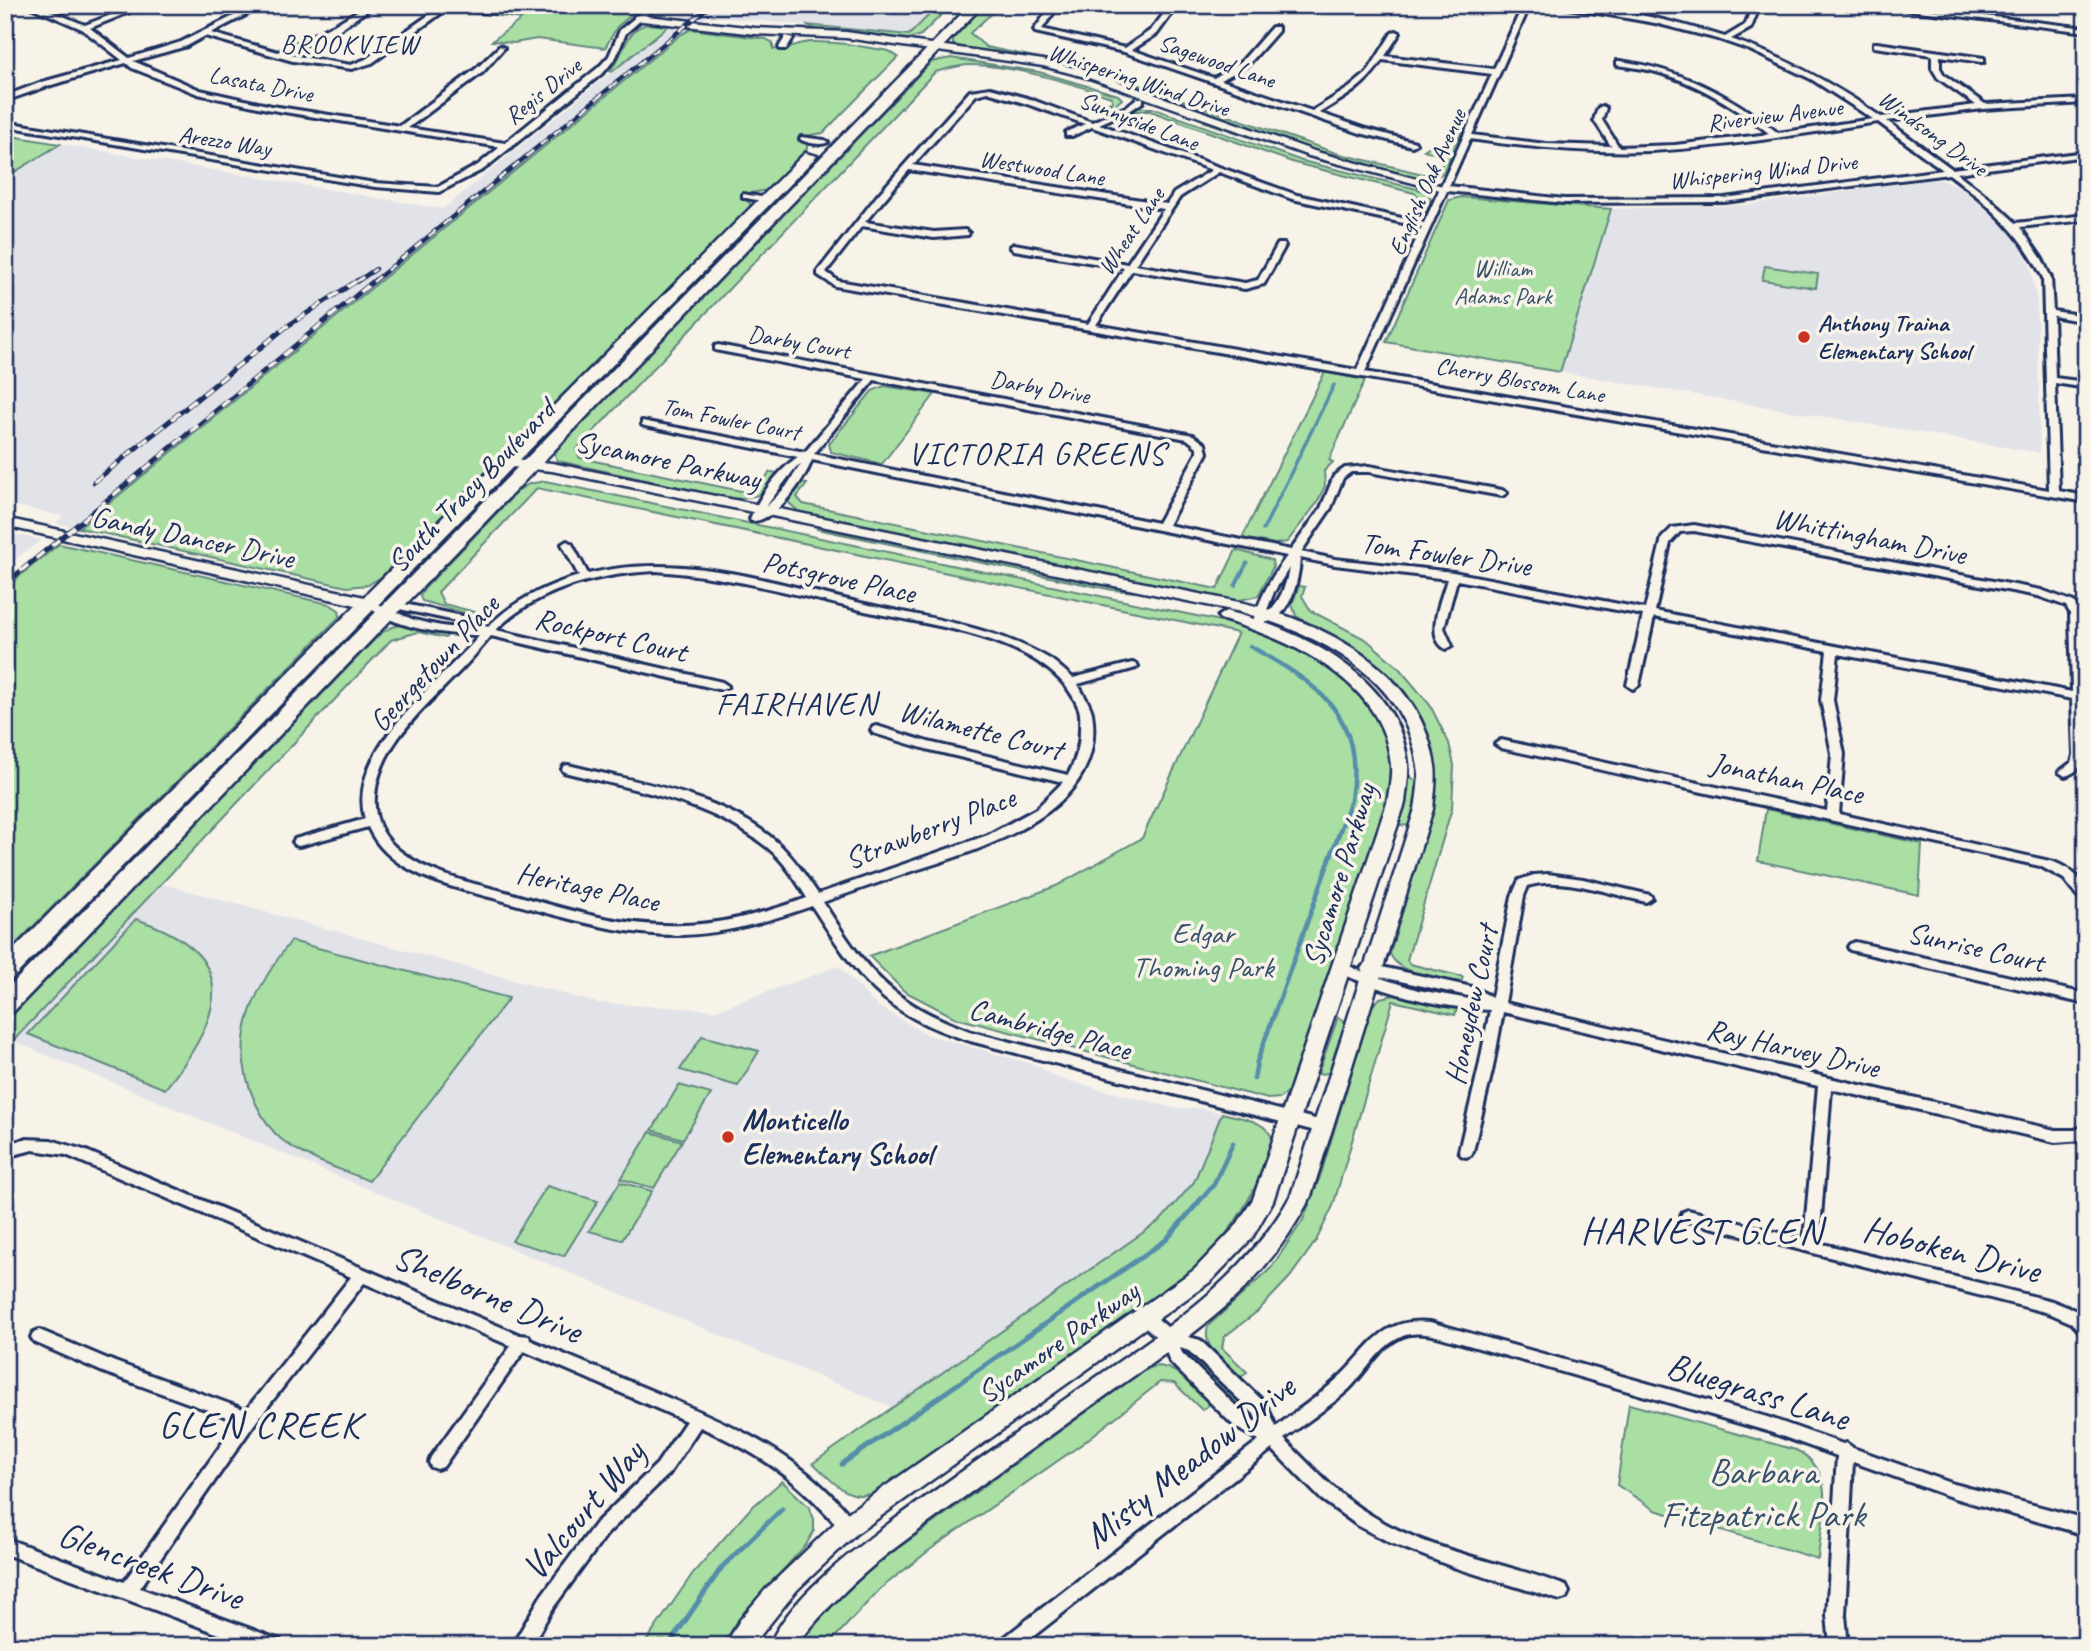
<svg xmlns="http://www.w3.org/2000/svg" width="2091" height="1651" viewBox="0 0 2091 1651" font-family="Caveat,sans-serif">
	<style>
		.built { fill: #e2e2e9 }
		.green { fill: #a9dfa3; stroke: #628780; stroke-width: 2 }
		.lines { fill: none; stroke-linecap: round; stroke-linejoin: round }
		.stream-far2 { stroke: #578eaa; stroke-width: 3.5 }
		.stream-far1 { stroke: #578eaa; stroke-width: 4.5 }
		.stream { stroke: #578eaa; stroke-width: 5 }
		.street-casing { stroke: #1b2f5e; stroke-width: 6 }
		.secondary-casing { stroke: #1b2f5e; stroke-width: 5 }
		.primary-casing { stroke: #1b2f5e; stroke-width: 5 }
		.street { fill: #f7f3e8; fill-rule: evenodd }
		.secondary { fill: #f7f3e8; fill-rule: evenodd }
		.primary { fill: #f7f3e8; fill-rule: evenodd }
		.rail-far1-casing { stroke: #1b2f5e; stroke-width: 4.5 }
		.rail-casing { stroke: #1b2f5e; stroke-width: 5 }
		.rail-far1 { stroke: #f7f3e8; stroke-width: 2.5; stroke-dasharray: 9; stroke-linecap: butt }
		.rail { stroke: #f7f3e8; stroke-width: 3.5; stroke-dasharray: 10; stroke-linecap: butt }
		.poi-dot { fill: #c8321e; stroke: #f7f3e8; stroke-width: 2.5 }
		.labels { text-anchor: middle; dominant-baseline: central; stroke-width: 7; stroke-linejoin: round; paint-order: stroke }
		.far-street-label { font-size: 24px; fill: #1b2f5e; stroke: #f7f3e8 }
		.far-park-label { font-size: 24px; fill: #37526c; stroke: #f7f3e8 }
		.far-poi-label { font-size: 24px; font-weight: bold; fill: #1b2f5e; stroke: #f7f3e8; text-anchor: start }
		.far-neighbourhood-label { font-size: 26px; letter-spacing: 2px; fill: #1b2f5e; stroke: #f7f3e8 }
		.street-label { font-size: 30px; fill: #1b2f5e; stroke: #f7f3e8 }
		.park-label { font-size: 30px; fill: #37526c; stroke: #f7f3e8 }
		.poi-label { font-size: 30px; font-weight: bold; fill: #1b2f5e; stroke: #f7f3e8; text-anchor: start }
		.neighbourhood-label { font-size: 32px; letter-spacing: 2px; fill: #1b2f5e; stroke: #f7f3e8 }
		.near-street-label { font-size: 37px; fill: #1b2f5e; stroke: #f7f3e8 }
		.near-park-label { font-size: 37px; fill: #37526c; stroke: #f7f3e8 }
		.near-neighbourhood-label { font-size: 38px; letter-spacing: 2px; fill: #1b2f5e; stroke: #f7f3e8 }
	</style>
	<rect width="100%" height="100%" fill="#f7f3e8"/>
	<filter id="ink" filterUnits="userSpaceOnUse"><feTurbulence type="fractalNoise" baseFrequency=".0143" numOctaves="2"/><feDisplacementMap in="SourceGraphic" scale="14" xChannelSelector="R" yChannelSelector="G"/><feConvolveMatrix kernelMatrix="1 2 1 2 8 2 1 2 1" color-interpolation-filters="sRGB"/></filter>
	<g filter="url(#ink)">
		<g class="built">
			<polygon points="694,5 939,5 909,35 708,16 701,22 677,19"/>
			<polygon points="668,26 691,29 680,35 79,528 56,523 63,516 5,504 5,178 60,144 443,209"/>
			<polygon points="1936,179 1955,184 1990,212 2016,239 2030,265 2037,302 2040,453 1560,372 1611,209 1746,205"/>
			<polygon points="5,532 42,540 5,566"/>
			<polygon points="163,884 597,1003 716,1010 839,966 876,1005 926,1034 1036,1065 1057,1078 1174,1108 1199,1108 1222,1113 1194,1182 1161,1220 892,1407 13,1041"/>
		</g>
		<g class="green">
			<polygon points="541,5 643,5 617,27 605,48 537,39 514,43 492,41 522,19 494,15 498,12 527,16"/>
			<polygon points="939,5 951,5 921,35 908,39 818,30 806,25 909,35"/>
			<path d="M985,5H1001L970,33L986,47L1093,69L1336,153L1427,175L1438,172L1445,157L1424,150L1430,146L1449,149L1463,117L1468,118L1443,173C1420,190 1318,152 1290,142C1217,117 1143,84 1068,66C1038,58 977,55 953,44V39Z"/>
			<path d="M648,24L668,26L612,72L609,71C625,58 624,28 648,24Z"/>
			<path d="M691,29L766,39L773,43V49C788,51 795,43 810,42C836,41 863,47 889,51L898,57L823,133L804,136L800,141L807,144V149L767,190L746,194L742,198L750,203V207L381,577L368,585L347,587L79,528L680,35Z"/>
			<path d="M951,58L1039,72L1118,95L1122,99L1115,105L1109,103L1113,101L1111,97C1068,82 1019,67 973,65C961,64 947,69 935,72L576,450L580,458L746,492L755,490L770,472L779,473L759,495L735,499L558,461L555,455L557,450L931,62Z"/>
			<polygon points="1139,108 1152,108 1302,161 1421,190 1429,195 1431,200 1425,212 1417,211 1422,199 1414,193 1295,163 1150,111 1137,111 1121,119 1117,118"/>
			<polygon points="1203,121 1228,126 1423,185 1313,159"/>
			<polygon points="5,135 60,144 5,178"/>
			<polygon points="1461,197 1611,209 1560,372 1386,342 1449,200"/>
			<polygon points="1765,266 1818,274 1816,288 1762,280"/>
			<polygon points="1325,372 1365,380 1329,460 1333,462 1324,471 1325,486 1317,503 1287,542 1275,544 1242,538"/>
			<polygon points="884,386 935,394 882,464 831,452 829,444 872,391"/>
			<path d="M545,481L1216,620C1306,643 1415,699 1385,809L1289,1091L1280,1098L1268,1099L956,1018L904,991L869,956L1056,886L1142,838L1238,633L537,488L438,592L444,604L475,612L472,615L422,601L420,596L424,589L519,490L529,484Z"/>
			<polygon points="801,483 807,484 797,497 803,504 1217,589 1236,550 1272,560 1273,567 1258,596 1235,601 799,512 788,502"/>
			<polygon points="820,524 1160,594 1113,590 817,529"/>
			<polygon points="59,544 329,604 339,610 340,616 5,955 5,588"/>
			<path d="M1299,586L1305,587L1302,596L1311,611L1367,640L1398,667L1430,705L1449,743L1454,765L1452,808L1407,960L1410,964L1463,977L1461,982C1441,978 1397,976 1390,953L1435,803L1437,772L1433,750L1416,708L1386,674L1358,651L1296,616L1292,604Z"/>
			<polygon points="406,624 449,634 445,638 418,632 391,640 13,1041 5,1045 5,1023 380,634 392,627"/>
			<polygon points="1410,776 1419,784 1409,825 1398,826"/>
			<polygon points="1766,809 1922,844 1919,895 1758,861"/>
			<path d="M136,919C243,954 225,1016 165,1089L28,1034Z"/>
			<path d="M291,941L509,998L369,1181C341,1169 305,1159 281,1139C271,1131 262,1116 256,1104C227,1043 252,991 291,941Z"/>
			<path d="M1395,995L1457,1009L1455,1015L1393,1001L1333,1206L1316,1241L1290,1277L1258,1311L1224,1337L1222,1348L1247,1372L1240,1378C1226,1364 1201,1349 1208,1326L1271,1268L1303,1220L1320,1177L1372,1006L1380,998Z"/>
			<polygon points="1338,1017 1347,1023 1329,1073 1318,1074"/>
			<polygon points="702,1036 759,1051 738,1086 680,1070"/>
			<polygon points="679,1085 711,1094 683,1139 652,1130"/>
			<path d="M1222,1113C1240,1118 1268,1120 1273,1141C1257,1192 1235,1229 1197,1267L877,1492C848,1504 833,1481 813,1463L1161,1220L1194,1182Z"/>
			<polygon points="650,1132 682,1141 654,1188 621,1179"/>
			<polygon points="620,1182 652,1191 622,1240 589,1231"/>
			<polygon points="547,1186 598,1201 564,1256 512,1241"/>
			<polygon points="1189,1355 1194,1356 1250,1410 1249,1414 1244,1414 1190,1360"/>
			<path d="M1155,1366C1179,1366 1194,1388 1210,1404L1202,1410L1174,1383L1160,1382L1082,1444L931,1549L880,1589L827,1646H797L838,1597L886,1557L1143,1371Z"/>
			<path d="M1629,1404L1796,1450C1839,1471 1821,1520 1818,1559L1655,1510L1617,1485Z"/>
			<polygon points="782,1481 809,1507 814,1519 814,1531 806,1545 744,1612 721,1646 643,1646 693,1573 750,1509"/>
		</g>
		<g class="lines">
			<g class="stream-far2">
				<polyline points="1263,530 1334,385"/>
				<polyline points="1235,586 1247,563"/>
			</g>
			<path class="stream-far1" d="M1250,646C1318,685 1365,713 1351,800L1257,1062L1254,1079"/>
			<g class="stream">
				<polyline points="842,1464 1166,1240 1214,1184 1233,1143"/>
				<polyline points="668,1646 722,1567 782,1509"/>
			</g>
			<defs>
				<g id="street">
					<polygon points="11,5 21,5 5,12 5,7"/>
					<polygon points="26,5 36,5 85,25 137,5 147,5 90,28 129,58 181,42 256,5 265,5 211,33 278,52 334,25 367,5 375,5 340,29 285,54 351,65 366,59 439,8 420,5 451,5 496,10 497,11 494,13 447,9 372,63 352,69 293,61 205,36 187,46 133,61 200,90 272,106 400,126 477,68 500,46 504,48 483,72 408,128 505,143 599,67 609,56 620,30 650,5 658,5 626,33 616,57 605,71 484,169 439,192 375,187 5,126 5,122 375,183 438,187 478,165 500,147 272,110 198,94 132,68 126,63 48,86 5,101 5,96 42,82 122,60 82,29"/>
					<path d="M1052,5H1059L1042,29L1125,48L1151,30L1171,5H1178L1157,34L1132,50L1214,78L1242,61L1272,27H1278V31L1248,65L1221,80L1312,111L1349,88L1367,73L1392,33L1396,31L1400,33L1385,56L1494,69L1523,5H1530L1472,135L1546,144L1611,146L1594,120L1598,108L1602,106L1606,108L1602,120L1619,147L1675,145L1770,134C1737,108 1701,85 1660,73C1646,69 1632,67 1617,65V61H1620C1680,69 1731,95 1778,133L1873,119L1811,79L1750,50L1718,39L1655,23L1552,5C1610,5 1669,20 1725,37L1745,25L1753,5H1760L1751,28L1731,39C1786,58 1834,84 1881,117L1976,105L1938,78L1932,68V55L1874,47V43H1877L1984,58V62H1981L1940,56V68L1944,75L1985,104L2086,99V103L1983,109L1887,121L1952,169L2086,152V156L1957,173L1988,197L2016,223L2086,215V220L2020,227L2042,259L2051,278L2053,311L2086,316V322L2053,316L2055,378L2086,382V388L2055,383L2059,491L2086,496V502L835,286L818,275V271L877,196L970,91L990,88L1027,98L1092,122L1126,107L1137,98H1143V102L1131,110L1099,124L1297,195L1424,223L1492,74L1382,60C1366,86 1344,98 1319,113L1366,129L1415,142L1416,144L1412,146L1360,133L1124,52L1035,32L1034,30ZM987,92L1021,102L1085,124L1066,132V136H1072L1092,127L1212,170L1174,193L1167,204L913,165L976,95ZM1878,122L1943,170L1724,198L1564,199L1449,186L1470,139C1530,148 1590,153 1651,151C1727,147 1803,134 1878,122ZM909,170L1164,209L1127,264L1014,244L1010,247L1014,250L1124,268L1088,324L838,281L826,272L862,226L934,238L968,235L969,233L965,230L934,232L865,222ZM1219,172L1292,199L1422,227L1357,370L1096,325L1132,270L1245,289L1264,284L1285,246L1284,244H1278L1258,280L1245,283L1135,265L1180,197ZM1949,174C1988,203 2021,233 2043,278L2049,490L1365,372L1447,191L1564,203L1724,202Z"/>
					<polygon points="1870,5 1893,5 2086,28 2086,32"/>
					<polygon points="786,36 793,38 786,49 780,49 779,47"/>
					<path d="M801,137L824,140L828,142C822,146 806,143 800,139Z"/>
					<polygon points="743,194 767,198 771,200 767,202 746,198 743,198"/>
					<path d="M718,345L1193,435L1205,444L1207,453L1168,525L1291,550L1321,508L1334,476L1345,468L1369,466L1502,490L1507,493L1502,496L1369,472H1351L1343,478L1331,508L1301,552L1335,559L1453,572L1645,609L1662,538L1672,528L1694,525L2041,590L2074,602L2080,613L2086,755C2082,766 2076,773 2065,776L2059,772L2072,762L2074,755L2072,699L1838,654L1833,700L1844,754L1839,814L2054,862C2075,871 2086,881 2086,903L2082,902L2064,879L2040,866L1501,748L1495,744L1501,740L1827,811L1832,754L1821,700L1827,651L1654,617L1639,685L1633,689L1627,685L1643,615L1457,580L1444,628L1452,646L1446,649C1424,638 1442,597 1447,579L1335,565L1300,558C1299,580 1290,621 1263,623L1261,627L1257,628L1252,625C1259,599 1271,577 1287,556L812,460C805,480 774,523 751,521L750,519C758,498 779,469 798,457L645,426L642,425V421L805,452L866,379L715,350V346ZM874,380L1187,439L1197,447V453L1158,523L814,454ZM801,464L786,487L764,509L796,467ZM1694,531L2038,596L2066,606L2070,613L2072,692L1655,611L1670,543L1680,532ZM1289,568C1286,586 1280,603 1265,615L1274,592Z"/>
					<path d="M567,541L572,544L588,574C681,551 775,583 865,604C927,618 992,626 1048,658C1057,663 1065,672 1073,678L1132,663L1136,664L1138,666L1136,668L1078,684C1082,693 1090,703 1092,713C1108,813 982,849 909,872C880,882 852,892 823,902C869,974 890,1002 972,1032L1323,1121L1328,1123L1330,1127L1328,1131L1323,1133L970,1041C882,1014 860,980 812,906C771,920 726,934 682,935C621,936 563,917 504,901C473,892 441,886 413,871C393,861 377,847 368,827L299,846L295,845L293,842L295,839L365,819C345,751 441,681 480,635C445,635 390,628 364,603L365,601C375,600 402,616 415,620C435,626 455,628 475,629L465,623L390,607L385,604L390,601L472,618L488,627C513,601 545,586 579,576L562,544ZM656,571C728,576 796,594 865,611C931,626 1052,637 1079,709C1081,715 1080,723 1080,730C1080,747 1076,760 1068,775L928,742L877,726L873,727L871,730L873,733L926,749L1063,782L1036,809L988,835L818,894C807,878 796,861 782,847C727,794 639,783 568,765L564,766L562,769L564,772C634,790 710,801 768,848C784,861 796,880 807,898C768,912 726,924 684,925C621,928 562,908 502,891C469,882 432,875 404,854C384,840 373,820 375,796C379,746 423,709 456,675C468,663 480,649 491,636L722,690L726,688L728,686L722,682L496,630C538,588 598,574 656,571Z"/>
					<path d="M1548,874L1583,879L1650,895L1652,898L1646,902C1613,895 1561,875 1528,886L1524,896L1505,1003L2055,1130H2075L2086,1125V1138L2083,1140L2055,1142L1831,1089L1819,1243L2052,1301L2082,1313L2086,1317V1334L2081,1333L2072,1323L2049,1313L1683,1220L1681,1216L1683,1212L1688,1210L1804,1239L1818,1086L1503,1012L1493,1067L1473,1151L1471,1155L1466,1157L1461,1155L1459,1151L1479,1067L1490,1010C1447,1008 1405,998 1365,983C1355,979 1342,976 1335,968L1337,965L1342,963L1363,972L1361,969L1363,966L1368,964L1472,987L1492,997L1512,896L1519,880L1534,875ZM1368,974L1468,996L1475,1000L1418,990Z"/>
					<polygon points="1855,942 2086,994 2086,1004 1850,950 1848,947 1850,944"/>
					<path d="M24,1139L51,1140L84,1150L520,1335L529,1336L530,1340C575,1359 619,1377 664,1396C726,1423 785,1447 833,1497C841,1505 851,1515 856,1526L854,1531L848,1534L842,1531C797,1479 763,1455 700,1427L669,1474L607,1534L553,1608L531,1646H512L541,1596L595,1524L657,1464L686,1421L524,1351L443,1467L437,1469L431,1467L429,1462L431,1457L511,1346L364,1283L255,1423L140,1588L280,1640L283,1646H251L5,1554V1538L124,1582L238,1421L103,1372L34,1342L31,1337L34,1332L39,1330L44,1332L115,1362L246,1410L351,1277L66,1155L33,1150L5,1157V1145Z"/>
					<path d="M1145,1311L1150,1312L1174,1333L1200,1340L1266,1404L1276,1427C1296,1411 1318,1397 1337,1379C1370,1350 1379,1317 1430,1322L1767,1417L1843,1444L1846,1443L1853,1448L1954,1484L2086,1519V1535L1954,1498L1853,1462L1845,1615L1848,1646H1830L1827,1615L1837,1456L1767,1431L1451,1340C1437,1336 1418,1330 1403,1336C1380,1345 1366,1372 1349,1389C1329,1407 1305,1423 1284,1439C1311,1466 1336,1494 1369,1514C1429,1552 1501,1561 1566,1586L1569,1592L1566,1598L1560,1600L1456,1568L1391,1543L1357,1525L1321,1499L1272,1449L1021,1646H998L1001,1640L1259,1440L1235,1427L1170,1362L1163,1343L1140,1322L1137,1317L1140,1312ZM1180,1348L1189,1351L1254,1414L1258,1423L1247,1417L1182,1353Z"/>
				</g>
				<g id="secondary">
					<polygon points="638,15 755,28 846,32 1043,60 1097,74 1317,152 1450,188 1444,191 1309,156 1089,78 1043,66 846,38 755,34 634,20 634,16"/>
					<path d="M507,459L552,463L1244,603C1328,624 1422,672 1435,766C1437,780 1434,795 1433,809L1311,1196C1260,1295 1191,1335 1104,1397C1033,1448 961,1498 891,1551C856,1579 824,1609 796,1646H769C789,1598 850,1553 891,1522C957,1474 1024,1428 1091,1381C1168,1327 1245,1279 1291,1195L1415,809C1417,795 1420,779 1418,766C1405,676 1320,635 1241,612L552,471L502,466V460Z"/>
					<polygon points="5,518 369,598 377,603 369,608 5,526"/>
					<path d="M1226,611C1301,630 1400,677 1408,765C1409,777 1406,791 1405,803L1273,1201L1252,1238L1210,1282L856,1534L797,1590L752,1646H725L740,1620L766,1589L840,1518L1194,1270L1236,1226L1253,1199L1387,803C1389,791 1392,777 1391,765C1384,680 1291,640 1220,619L1218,616Z"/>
				</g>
				<g id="primary">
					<polygon points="970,5 983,5 13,1012 5,1014 5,991"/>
					<polygon points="805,153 817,156 13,978 5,980 5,958"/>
				</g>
			</defs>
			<use href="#street" class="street-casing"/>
			<use href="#secondary" class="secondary-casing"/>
			<use href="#primary" class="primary-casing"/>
			<use href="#street" class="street"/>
			<use href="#secondary" class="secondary"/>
			<use href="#primary" class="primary"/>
			<defs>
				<g id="rail-far1">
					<polyline points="356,282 376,269"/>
					<polyline points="373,282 711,5"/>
				</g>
				<g id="rail">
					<polyline points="94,482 286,327 358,280"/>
					<polyline points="5,584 375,280"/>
				</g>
			</defs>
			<use href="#rail-far1" class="rail-far1-casing"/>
			<use href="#rail" class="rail-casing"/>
			<use href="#rail-far1" class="rail-far1"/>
			<use href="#rail" class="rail"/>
		</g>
	</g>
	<g class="poi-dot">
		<circle cx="1804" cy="337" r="7"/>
		<circle cx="728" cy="1137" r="7"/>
	</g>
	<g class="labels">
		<g class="far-street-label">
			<text transform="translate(1217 61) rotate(19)">Sagewood Lane</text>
			<text transform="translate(1139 80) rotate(18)">Whispering Wind Drive</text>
			<text transform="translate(261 84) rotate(11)">Lasata Drive</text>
			<text transform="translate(543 91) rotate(-39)">Regis Drive</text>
			<text transform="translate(1775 115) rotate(-7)">Riverview Avenue</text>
			<text transform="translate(1139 121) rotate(21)">Sunnyside Lane</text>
			<text transform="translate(1933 133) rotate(36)">Windsong Drive</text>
			<text transform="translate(225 141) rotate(9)">Arezzo Way</text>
			<text transform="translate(1042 168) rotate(9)">Westwood Lane</text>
			<text transform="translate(1763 171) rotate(-6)">Whispering Wind Drive</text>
			<text transform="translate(1427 182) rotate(-66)">English Oak Avenue</text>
			<text transform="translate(1131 231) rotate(-56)">Wheat Lane</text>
			<text transform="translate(799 342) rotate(10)">Darby Court</text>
			<text transform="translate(1520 380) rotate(10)">Cherry Blossom Lane</text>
			<text transform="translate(1040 387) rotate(10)">Darby Drive</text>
			<text transform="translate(731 419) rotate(11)">Tom Fowler Court</text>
		</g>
		<g class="far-park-label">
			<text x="1503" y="268">William<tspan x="1503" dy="28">Adams Park</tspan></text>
		</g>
		<g class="far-poi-label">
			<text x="1818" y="323">Anthony Traina<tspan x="1818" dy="28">Elementary School</tspan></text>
		</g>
		<g class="far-neighbourhood-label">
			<text x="350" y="44">BROOKVIEW</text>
		</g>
		<g class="street-label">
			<text transform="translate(668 460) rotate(12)">Sycamore Parkway</text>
			<text transform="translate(471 486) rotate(-46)">South Tracy Boulevard</text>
			<text transform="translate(1870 536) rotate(11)">Whittingham Drive</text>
			<text transform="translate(193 537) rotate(12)">Gandy Dancer Drive</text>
			<text transform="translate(1446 554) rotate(8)">Tom Fowler Drive</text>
			<text transform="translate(839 577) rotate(12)">Potsgrove Place</text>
			<text transform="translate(611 635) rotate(13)">Rockport Court</text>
			<text transform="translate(434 663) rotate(-47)">Georgetown Place</text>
			<text transform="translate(981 730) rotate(14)">Wilamette Court</text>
			<text transform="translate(1787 778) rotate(12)">Jonathan Place</text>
			<text transform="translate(930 828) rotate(-21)">Strawberry Place</text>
			<text transform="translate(1339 875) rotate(-73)">Sycamore Parkway</text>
			<text transform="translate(588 887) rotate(12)">Heritage Place</text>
			<text transform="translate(1976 947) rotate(13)">Sunrise Court</text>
			<text transform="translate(1471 1005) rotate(-78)">Honeydew Court</text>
			<text transform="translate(1050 1029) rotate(15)">Cambridge Place</text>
			<text transform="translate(1793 1048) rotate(13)">Ray Harvey Drive</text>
			<text transform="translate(1058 1342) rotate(-35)">Sycamore Parkway</text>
		</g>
		<g class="park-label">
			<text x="1203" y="933">Edgar<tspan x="1203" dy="34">Thoming Park</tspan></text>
		</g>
		<g class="poi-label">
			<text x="742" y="1120">Monticello<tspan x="742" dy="34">Elementary School</tspan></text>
		</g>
		<g class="neighbourhood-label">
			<text x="1037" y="453">VICTORIA GREENS</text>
			<text x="797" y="703">FAIRHAVEN</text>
		</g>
		<g class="near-street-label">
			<text transform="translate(1952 1249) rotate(14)">Hoboken Drive</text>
			<text transform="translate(488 1293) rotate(23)">Shelborne Drive</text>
			<text transform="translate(1758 1391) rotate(17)">Bluegrass Lane</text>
			<text transform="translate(1189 1461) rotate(-38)">Misty Meadow Drive</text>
			<text transform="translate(583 1510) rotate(-50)">Valcourt Way</text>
			<text transform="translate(151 1565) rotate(20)">Glencreek Drive</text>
		</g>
		<g class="near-park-label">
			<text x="1763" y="1471">Barbara<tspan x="1763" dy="43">Fitzpatrick Park</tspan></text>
		</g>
		<g class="near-neighbourhood-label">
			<text x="1702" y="1230">HARVEST GLEN</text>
			<text x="260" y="1424">GLEN CREEK</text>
		</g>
	</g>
	<rect width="2091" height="1651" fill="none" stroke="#f7f3e8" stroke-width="28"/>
	<rect x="14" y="14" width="2063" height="1623" fill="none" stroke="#1b2f5e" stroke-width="2.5" filter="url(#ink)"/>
</svg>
